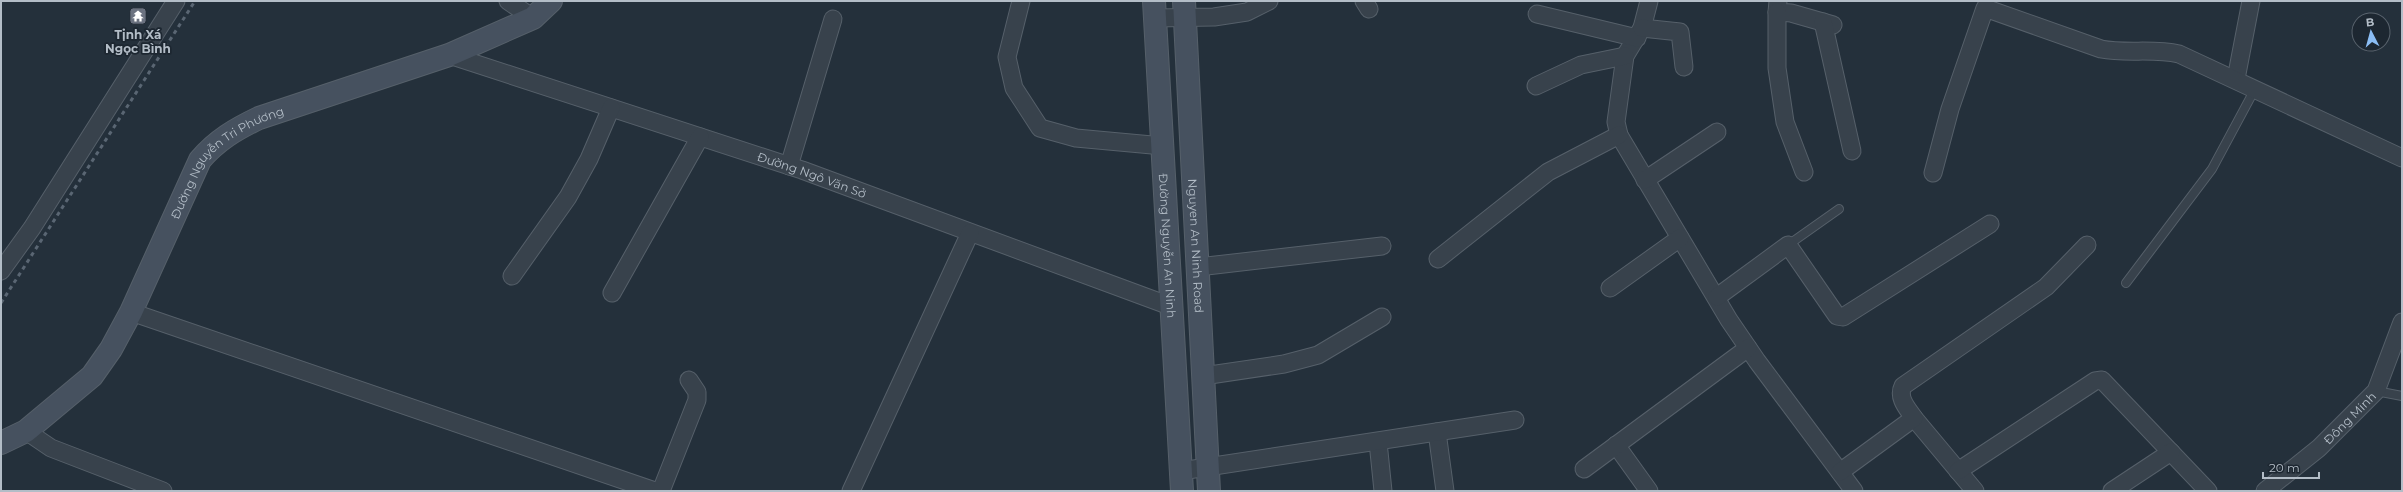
<svg xmlns="http://www.w3.org/2000/svg" width="2403" height="492" viewBox="0 0 2403 492" font-family="Montserrat,sans-serif">
	<style>
		.lines { fill: none; stroke-linecap: round; stroke-linejoin: round }
		.lane-casing { stroke: #56606a; stroke-width: 10 }
		.street-casing { stroke: #56606a; stroke-width: 19 }
		.secondary-casing { stroke: #56606a; stroke-width: 24 }
		.lane { stroke: #38424c; stroke-width: 8 }
		.street { stroke: #38424c; stroke-width: 17 }
		.secondary { stroke: #46515f; stroke-width: 22 }
		.rail { stroke: #5a6673; stroke-width: 3; stroke-dasharray: 4 4; stroke-linecap: butt }
		.labels { text-anchor: middle; dominant-baseline: central; stroke-width: 3.5; stroke-linejoin: round; paint-order: stroke }
		.poi-label { font-size: 12px; font-weight: bold; fill: #b3bdc7; stroke: #1d2731 }
		.street-label { font-size: 12px; fill: #b3bdc7; stroke: #1d2731 }
	</style>
	<rect width="100%" height="100%" fill="#24303b"/>
	<g class="lines">
		<defs>
			<g id="lane">
				<polyline points="1788,245 1839,209"/>
				<polyline points="2126,283 2212,169 2255,89"/>
				<polyline points="2376,391 2402,396"/>
			</g>
			<g id="street">
				<polyline points="508,1 533,18"/>
				<polyline points="1021,1 1007,57 1014,88 1040,128 1076,138 1163,146"/>
				<polyline points="1364,1 1369,9"/>
				<polyline points="1649,1 1642,28 1625,56 1616,122 1619,135 1729,320 1757,361 1854,491"/>
				<polyline points="1778,1 1777,12 1791,13 1833,25"/>
				<polyline points="1777,12 1777,68 1785,122 1804,172"/>
				<polyline points="1537,14 1637,38"/>
				<polyline points="1155,18 1214,17 1247,12 1269,1"/>
				<polyline points="1823,22 1852,151"/>
				<polyline points="1642,28 1680,32 1684,67"/>
				<path id="s1" d="M449,55L802,170L1170,306"/>
				<polyline points="2236,79 2251,1"/>
				<polyline points="1536,86 1581,65 1625,56"/>
				<polyline points="789,166 833,19"/>
				<path d="M1933,173L1950,109L1985,8L2101,49C2127,54 2153,48 2179,54L2402,158"/>
				<polyline points="1645,180 1717,132"/>
				<polyline points="1438,259 1548,172 1619,135"/>
				<polyline points="1198,267 1382,246"/>
				<polyline points="1,271 32,228 176,1"/>
				<polyline points="512,276 568,197 589,159 611,108"/>
				<polyline points="1610,288 1680,238"/>
				<polyline points="612,293 700,137"/>
				<polyline points="1717,297 1788,245 1837,316 1843,317 1990,224"/>
				<polyline points="131,312 655,491"/>
				<polyline points="1203,376 1284,364 1318,355 1382,317"/>
				<polyline points="1914,418 1975,491"/>
				<polyline points="26,431 51,448 163,491"/>
				<polyline points="1437,432 1445,491"/>
				<polyline points="1378,442 1383,491"/>
				<polyline points="1616,445 1649,491"/>
				<polyline points="1584,469 1748,348"/>
				<polyline points="1181,471 1515,420"/>
				<polyline points="1958,471 2095,381 2102,380 2208,491"/>
				<path d="M1840,472L1914,418C1908,409 1897,398 1903,386L2046,287L2087,245"/>
				<polyline points="661,491 697,400 697,392 689,380"/>
				<polyline points="851,491 970,233"/>
				<polyline points="2112,491 2171,452"/>
				<path id="s2" d="M2265,491L2319,448L2376,391L2402,322"/>
			</g>
			<g id="secondary">
				<path id="s3" d="M1154,1L1182,491"/>
				<path id="s4" d="M1184,1L1209,491"/>
				<path id="s5" d="M1,443L26,431L92,376L111,349L131,312L200,160C217,140 236,129 259,118L449,55L533,18L551,1"/>
			</g>
		</defs>
		<use href="#lane" class="lane-casing"/>
		<use href="#street" class="street-casing"/>
		<use href="#secondary" class="secondary-casing"/>
		<use href="#lane" class="lane"/>
		<use href="#street" class="street"/>
		<use href="#secondary" class="secondary"/>
		<polyline class="rail" points="1,303 195,1"/>
	</g>
	<defs>
		<symbol id="temple-square" viewBox="-11 -11 22 22"><rect x="-9" y="-9" width="18" height="18" rx="4" fill="#6b7280" stroke="#1d2731"/><path d="M0-6L5-2H3V0L6.5 2.5H4V6H1.5V3h-3V6H-4V2.5H-6.5L-3 0V-2H-5Z" fill="#fff"/></symbol>
	</defs>
	<g fill-rule="evenodd">
		<use href="#temple-square" x="128" y="6" width="20" height="20"/>
	</g>
	<g class="labels">
		<g class="poi-label">
			<text x="138" y="34">Tịnh Xá<tspan x="138" dy="14">Ngọc Bình</tspan></text>
		</g>
		<g class="street-label">
			<text stroke="none"><textPath href="#s5" startOffset="373">Đường Nguyễn Tri Phương</textPath></text>
			<text stroke="none"><textPath href="#s1" startOffset="382">Đường Ngô Văn Sở</textPath></text>
			<text stroke="none"><textPath href="#s3" startOffset="245">Đường Nguyễn An Ninh</textPath></text>
			<text stroke="none"><textPath href="#s4" startOffset="245">Nguyen An Ninh Road</textPath></text>
			<text stroke="none"><textPath href="#s2" startOffset="112">Đông Minh</textPath></text>
		</g>
	</g>
	<rect width="2403" height="492" fill="none" stroke="#b3bdc7" stroke-width="4"/>
	<g transform="translate(2371 32) rotate(354)"><circle r="19" fill="#1d2731" stroke="#59636d"/>
	<path d="M0-3L7 15L0 10L-7 15Z" fill="#8bbdf4"/>
	<text y="-6" font-size="11" font-weight="bold" text-anchor="middle" fill="#b3bdc7">B</text>
	</g>
	<path d="M2263 472v6h56v-6" fill="none" stroke="#b3bdc7" stroke-width="2"/>
	<text x="2269" y="472" font-size="12" fill="#b3bdc7" stroke="#1d2731" stroke-width="3" paint-order="stroke">20 m</text>
</svg>
